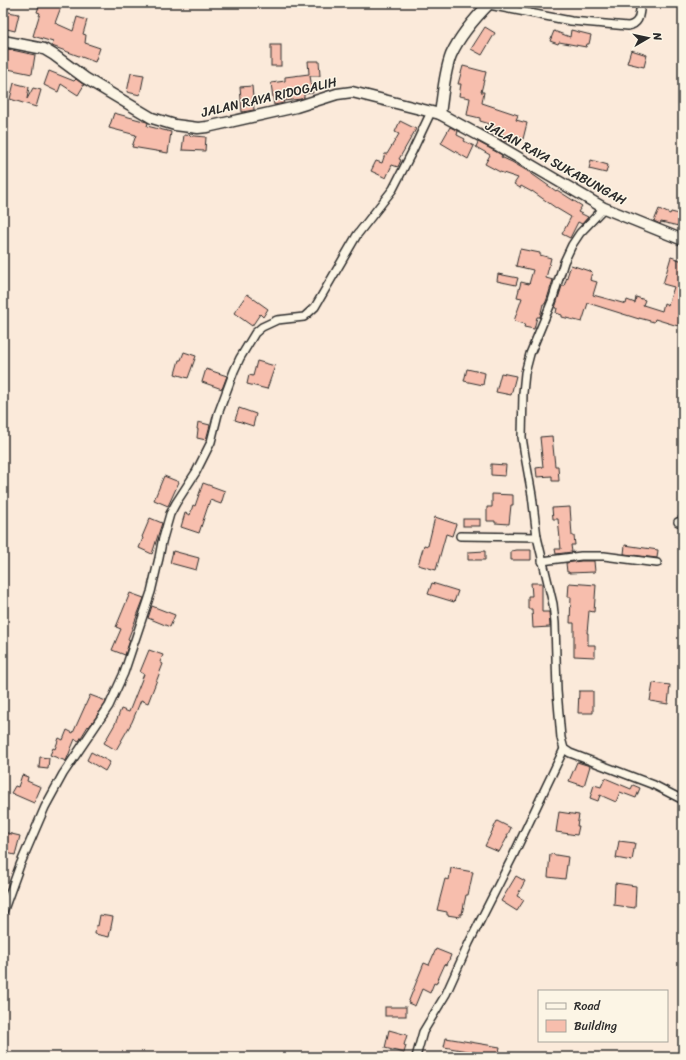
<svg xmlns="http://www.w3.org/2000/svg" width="686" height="1060" viewBox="0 0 686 1060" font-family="Sriracha,sans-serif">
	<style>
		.building { fill: #f7bead; stroke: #2b2b2b }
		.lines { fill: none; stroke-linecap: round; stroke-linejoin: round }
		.street-casing { stroke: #2b2b2b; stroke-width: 10 }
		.secondary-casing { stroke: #2b2b2b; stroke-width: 13 }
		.street { stroke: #fcf5e5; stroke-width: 7 }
		.secondary { stroke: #fcf5e5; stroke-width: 10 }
		.labels { text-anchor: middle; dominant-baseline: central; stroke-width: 3; stroke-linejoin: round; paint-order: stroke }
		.street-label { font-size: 13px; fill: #2b2b2b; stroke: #fcf5e5 }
	</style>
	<rect width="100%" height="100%" fill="#fbeada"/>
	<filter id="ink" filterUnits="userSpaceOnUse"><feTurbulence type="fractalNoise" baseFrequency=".025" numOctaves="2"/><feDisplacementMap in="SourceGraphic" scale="8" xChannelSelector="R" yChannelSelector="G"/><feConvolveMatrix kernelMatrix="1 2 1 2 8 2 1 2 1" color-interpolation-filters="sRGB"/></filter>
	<g filter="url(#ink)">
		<g class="building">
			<polygon points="40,3 49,3 61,7 55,23 73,31 77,17 87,20 83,34 86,35 85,43 100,48 95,62 52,46 53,42 33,36 40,13 37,12"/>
			<polygon points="3,11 19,14 15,31 3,28"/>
			<polygon points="485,27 495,33 482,55 471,49"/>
			<polygon points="571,30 591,35 589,44 587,44 586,47 559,42 558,44 550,41 554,31 570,37"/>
			<rect x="271" y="45" width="10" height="21"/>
			<polygon points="3,48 35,55 32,74 3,68"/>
			<polygon points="631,50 647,55 644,67 627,63"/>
			<polygon points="308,61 319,61 320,76 310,76 313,93 304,94 304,98 301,99 283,101 284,103 274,105 271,83 285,81 285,77 309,74"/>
			<polygon points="463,66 486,72 481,92 484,92 482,103 518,115 516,120 527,123 523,139 510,135 508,142 503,141 501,140 503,130 489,126 490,124 480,121 480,118 467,115 470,98 459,96 461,84 458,84"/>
			<polygon points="49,71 74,81 76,79 84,85 78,95 61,84 58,92 44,85"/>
			<polygon points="131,73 144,75 140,95 127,92"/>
			<polygon points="14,83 29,87 27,99 33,88 41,90 36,107 10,99"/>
			<polygon points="252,86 254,110 242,112 240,87"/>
			<polygon points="114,113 147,122 148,123 147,126 171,132 168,153 132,147 136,135 109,128"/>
			<polygon points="400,121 416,129 399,159 401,160 398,167 392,165 386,178 371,171 376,161 382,163 385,154 387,154 399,134 395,132"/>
			<polygon points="450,127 458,131 457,135 465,139 464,141 474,146 468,159 441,143"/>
			<polygon points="184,135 206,137 205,151 182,150"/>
			<polygon points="478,142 502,155 501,157 512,162 529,172 556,191 557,190 582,206 578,212 588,217 582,224 578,222 570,238 562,234 571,217 556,208 532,191 532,192 521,186 520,188 514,184 518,178 500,172 485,164 490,155 476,147"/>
			<polygon points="591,160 608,165 606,173 589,169"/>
			<polygon points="659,209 670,214 671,212 683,215 683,227 661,222 660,224 654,221"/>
			<polygon points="520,249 540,253 540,255 551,258 546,278 553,280 552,283 547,299 545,304 543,304 540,317 537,317 534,329 524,327 525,324 514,321 522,298 517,297 521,282 529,284 533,270 516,266"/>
			<polygon points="671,257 683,261 683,295 679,308 683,310 678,326 655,319 654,322 639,318 639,319 588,303 582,322 562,317 562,315 556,313 557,308 555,308 562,286 564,286 571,265 592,272 590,280 597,282 593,295 626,304 627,300 635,303 636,297 645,300 643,305 662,311 664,303 668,305 674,287 663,284"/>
			<polygon points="498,274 518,278 516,285 497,281"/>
			<polygon points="247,294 268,309 263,317 260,314 252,326 234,313"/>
			<polygon points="184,352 196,356 188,378 175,374 179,360 181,360"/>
			<polygon points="257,361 275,366 267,389 247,384 249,375 253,376"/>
			<polygon points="206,369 227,376 222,389 202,382"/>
			<polygon points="467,369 485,373 483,385 464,381"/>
			<polygon points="501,373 516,376 511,395 496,392"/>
			<polygon points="239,408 256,414 253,426 235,420"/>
			<polygon points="198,422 210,425 206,440 197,438 198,429 197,429"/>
			<polygon points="552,436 555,466 558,466 559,481 552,481 552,476 537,477 536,468 543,467 540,437"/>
			<polygon points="491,464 506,465 505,476 491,475"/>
			<polygon points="164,476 179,482 168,506 154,500"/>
			<polygon points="203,483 225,491 221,504 210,500 199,533 181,527 185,513 190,515 193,505 195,506"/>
			<polygon points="492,494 513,495 513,505 511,505 509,524 495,523 495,521 487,521 487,507 492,507"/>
			<polygon points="570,507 572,536 574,536 575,545 571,545 572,552 556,554 555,549 561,549 558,519 553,519 552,508"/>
			<polygon points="435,517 456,524 452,536 446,534 436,570 418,565 424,545 428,546"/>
			<polygon points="150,518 162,523 152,554 139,548 143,538 142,537"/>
			<rect x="463" y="519" width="17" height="7"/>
			<polygon points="625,545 658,550 657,558 624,554"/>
			<polygon points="517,550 531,550 531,560 511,560 511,551"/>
			<polygon points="173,551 199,558 196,570 170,563"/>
			<polygon points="485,551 485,560 468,560 468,552"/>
			<polygon points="581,561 594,561 595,572 569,573 569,572 567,572 566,563"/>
			<polygon points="432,583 458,591 454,602 428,594"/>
			<polygon points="531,583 542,583 542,612 549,612 550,627 533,628 532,609 528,609 528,596 532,596"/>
			<polygon points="569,583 596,585 594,612 589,611 587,633 588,633 588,645 595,645 595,657 574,656 574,623 570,623 571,597 568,597"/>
			<polygon points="130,593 144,598 128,639 130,640 125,655 112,650 121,629 116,627"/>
			<polygon points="152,606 175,615 170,627 148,618"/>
			<polygon points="149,650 163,655 160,662 163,664 148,703 141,700 132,722 116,750 104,743 115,724 121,709 129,712 144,674 140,672"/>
			<polygon points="653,683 670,685 668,704 650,701"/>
			<polygon points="579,691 593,691 593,713 578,713"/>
			<polygon points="90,695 106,701 105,704 89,727 88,726 79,741 75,739 66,761 50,755 53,748 55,749 59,738 63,740 67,730 73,733"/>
			<polygon points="91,752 110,762 105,771 87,760"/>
			<polygon points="40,757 49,758 48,769 39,768"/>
			<polygon points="577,762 590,766 584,786 569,781"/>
			<polygon points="22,775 28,777 27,781 41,787 34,803 11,793 15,786 18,787"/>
			<polygon points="605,778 631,789 633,785 640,788 636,798 620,792 616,802 600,795 598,801 590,798 594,785 601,787"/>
			<polygon points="559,812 579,815 577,826 579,826 577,835 556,832"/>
			<polygon points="497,821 511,828 507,836 508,836 499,852 485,846"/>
			<polygon points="3,832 20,836 15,855 3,852"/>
			<polygon points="619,841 635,843 632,861 616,858"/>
			<polygon points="550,854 568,857 565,879 548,877"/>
			<polygon points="451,868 473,872 468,895 466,895 462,914 460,914 460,917 447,915 447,912 437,910 445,879 449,880"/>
			<polygon points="516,876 525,881 517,896 524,900 517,911 501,901"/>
			<polygon points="615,883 636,886 635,908 614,905"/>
			<polygon points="100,915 113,917 109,937 95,934 96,925 98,926"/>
			<polygon points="436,949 451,955 447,965 445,964 436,984 434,983 430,993 422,989 415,1006 408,1003 424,963 429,965"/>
			<rect x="385" y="1007" width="21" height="9"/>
			<polygon points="389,1030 407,1035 404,1045 406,1046 404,1053 385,1048"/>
			<polygon points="446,1038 500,1047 498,1057 478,1057 479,1053 444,1047"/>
		</g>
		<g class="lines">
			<defs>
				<g id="street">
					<path d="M489,5L571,21L628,26C641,24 639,13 641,3"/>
					<polyline points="604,208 580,233 572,245 564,262 552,301 530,354 525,373 523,393 522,437 525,456 532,495 537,537 553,604 555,623 557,691 561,738 564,749 570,753 654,785 683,800"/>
					<polyline points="678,522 683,520"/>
					<polyline points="460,536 537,537"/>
					<polyline points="542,561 581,556 604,556 657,563"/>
					<polyline points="3,912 20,865 45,807 63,774 109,706 124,673 151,592 159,558 162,542 170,514 176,503 196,472 211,442 218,414 234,371 240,358 255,333 262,327 277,320 304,317 315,307 357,235 393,189 412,152 431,112"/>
					<polyline points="416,1057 423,1032 446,994 469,943 513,856 564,749"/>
				</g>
				<g id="secondary">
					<polyline points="3,41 44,49 54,55 85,78 152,118 175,125 198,128 207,127 296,107 337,94 352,92 440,114 497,145 604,208 683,240"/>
					<path d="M440,114C443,95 444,73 451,55C460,35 475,18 490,3"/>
				</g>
			</defs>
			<use href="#street" class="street-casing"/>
			<use href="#secondary" class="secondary-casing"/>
			<use href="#street" class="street"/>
			<use href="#secondary" class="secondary"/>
		</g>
	</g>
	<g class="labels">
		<g class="street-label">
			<text transform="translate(269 97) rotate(-13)">JALAN RAYA RIDOGALIH</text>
			<text transform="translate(556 163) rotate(29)">JALAN RAYA SUKABUNGAH</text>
		</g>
	</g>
	<rect width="686" height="1060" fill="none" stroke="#fcf5e5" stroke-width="16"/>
	<rect x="8" y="8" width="670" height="1044" fill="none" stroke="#2b2b2b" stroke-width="1.5" filter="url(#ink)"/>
	<rect x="538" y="990" width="130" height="52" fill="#fcf5e5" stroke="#a8a49b"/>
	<rect x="546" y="1003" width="20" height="6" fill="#fcf5e5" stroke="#a8a49b"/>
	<text x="574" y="1010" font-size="12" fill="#2b2b2b">Road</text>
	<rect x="546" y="1020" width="20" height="12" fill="#f7bead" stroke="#a8a49b"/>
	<text x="574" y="1030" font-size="12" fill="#2b2b2b">Building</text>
	<g transform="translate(648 38) rotate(81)" stroke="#fcf5e5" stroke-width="3" paint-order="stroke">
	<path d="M0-3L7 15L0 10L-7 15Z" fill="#2b2b2b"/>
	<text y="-6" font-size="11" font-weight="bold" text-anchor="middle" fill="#2b2b2b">N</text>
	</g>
</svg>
